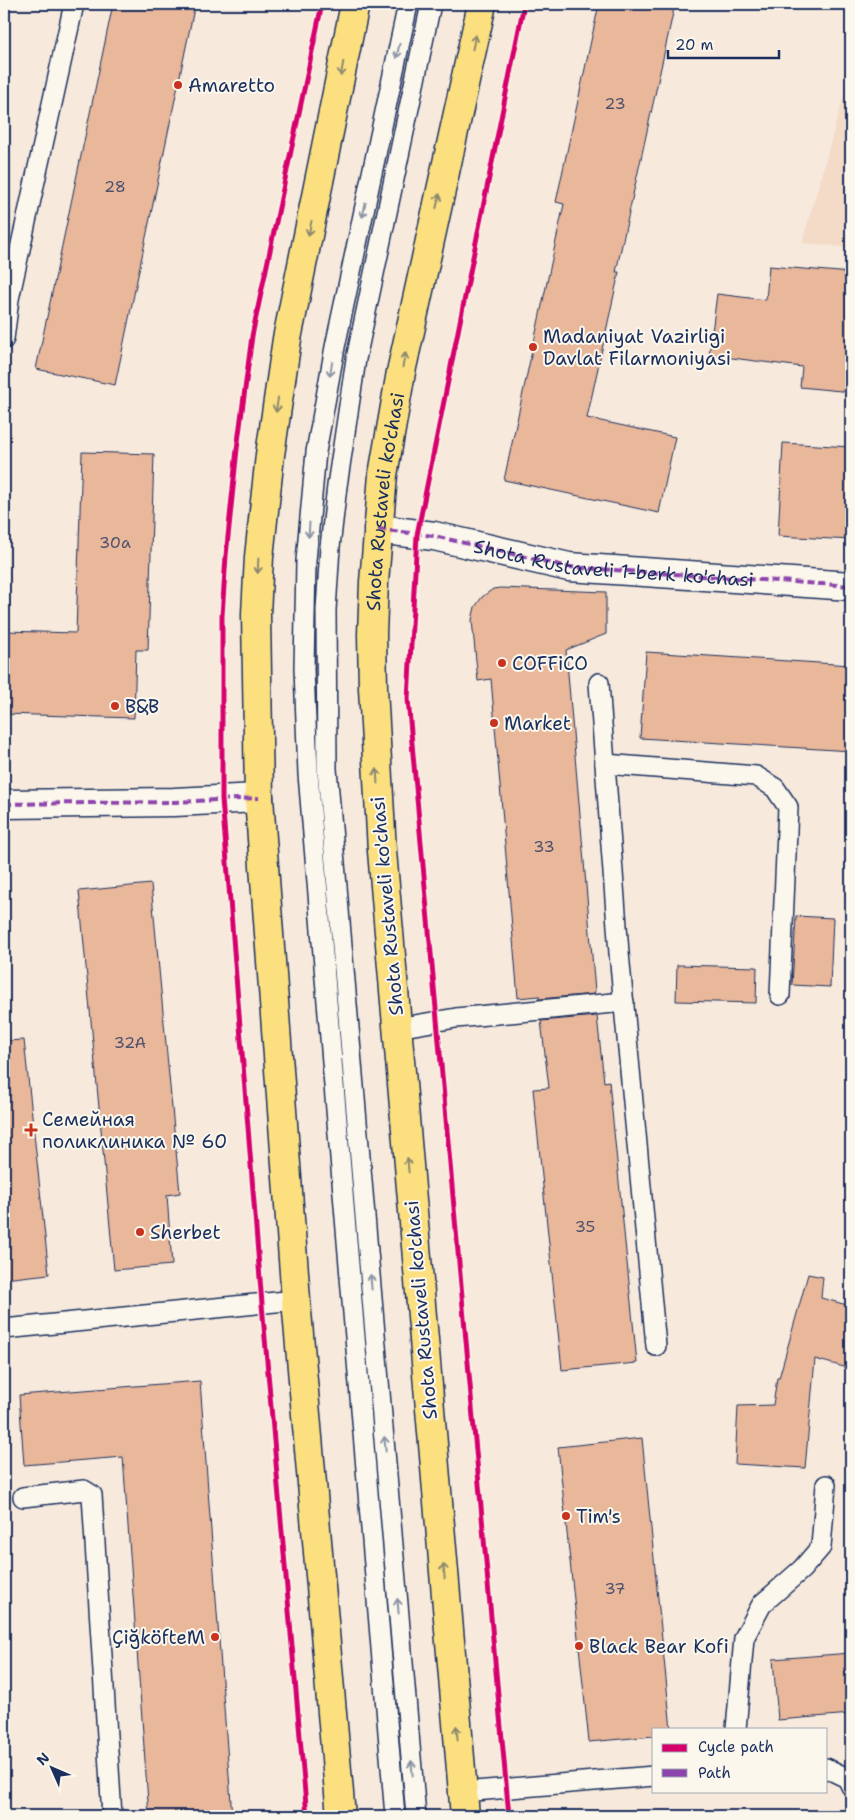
<svg xmlns="http://www.w3.org/2000/svg" width="855" height="1820" viewBox="0 0 855 1820" font-family="'Shantell Sans',sans-serif">
	<style>
		.built { fill: #f3dbc8 }
		.building { fill: #e9b79a; stroke: #1b2f5e }
		.lines { fill: none; stroke-linecap: round; stroke-linejoin: round }
		.service-casing { stroke: #1b2f5e; stroke-width: 22 }
		.minor-casing { stroke: #1b2f5e; stroke-width: 31 }
		.primary-casing { stroke: #1b2f5e; stroke-width: 31 }
		.service { stroke: #fbf7ec; stroke-width: 19 }
		.minor { stroke: #fbf7ec; stroke-width: 28 }
		.primary { stroke: #fce080; stroke-width: 28 }
		.quiet { stroke: #8e44ad; stroke-width: 4; stroke-dasharray: 8 4; stroke-linecap: butt }
		.cycleway-casing { stroke: #fbf7ec; stroke-width: 8 }
		.cycleway { stroke: #d6006c; stroke-width: 5 }
		.oneway { stroke: #8c886f }
		.oneway2 { stroke: #8b93a5 }
		.poi-dot { fill: #c8321e; stroke: #fbf7ec; stroke-width: 2 }
		.labels { text-anchor: middle; dominant-baseline: central; stroke-width: 4; stroke-linejoin: round; paint-order: stroke }
		.number-label { font-size: 16px; fill: #4e516d }
		.poi-label { font-size: 19px; fill: #1b2f5e; stroke: #fbf7ec; text-anchor: start }
		.street-label { font-size: 19px; fill: #1b2f5e; stroke: #fbf7ec }
	</style>
	<rect width="100%" height="100%" fill="#f7eadc"/>
	<filter id="ink" filterUnits="userSpaceOnUse"><feTurbulence type="fractalNoise" baseFrequency=".02" numOctaves="2"/><feDisplacementMap in="SourceGraphic" scale="10" xChannelSelector="R" yChannelSelector="G"/><feConvolveMatrix kernelMatrix="1 2 1 2 8 2 1 2 1" color-interpolation-filters="sRGB"/></filter>
	<g filter="url(#ink)">
		<polygon class="built" points="851,70 851,248 802,243"/>
		<g class="building">
			<polygon points="113,4 195,4 115,385 36,369"/>
			<polygon points="599,4 675,4 616,272 619,272 587,418 675,437 659,513 504,480 564,204 556,202"/>
			<polygon points="769,266 851,273 851,392 800,387 802,367 709,355 717,294 766,300"/>
			<polygon points="783,443 851,447 851,540 778,536"/>
			<polygon points="82,452 154,454 148,650 136,650 134,718 4,714 4,631 76,633"/>
			<polygon points="500,588 606,592 606,634 566,650 595,991 594,994 539,999 539,996 518,998 491,679 478,681 472,620 475,607 482,597 493,589"/>
			<polygon points="646,652 851,665 851,751 640,738"/>
			<polygon points="151,884 180,1193 167,1195 172,1265 114,1270 79,891"/>
			<polygon points="796,916 833,918 830,987 792,985"/>
			<polygon points="677,965 757,967 756,1003 676,1001"/>
			<polygon points="597,1016 604,1082 609,1081 637,1363 562,1370 533,1089 549,1088 541,1021"/>
			<polygon points="24,1040 49,1274 4,1279 4,1041"/>
			<polygon points="808,1274 823,1277 821,1298 851,1306 851,1369 815,1359 805,1468 735,1464 738,1406 773,1405 777,1378 779,1378"/>
			<polygon points="200,1381 232,1816 149,1816 123,1457 24,1465 19,1395"/>
			<polygon points="642,1438 671,1729 654,1729 654,1736 589,1742 558,1447"/>
			<polygon points="851,1653 851,1714 778,1720 773,1659"/>
		</g>
		<g class="lines">
			<defs>
				<g id="service">
					<polyline points="4,339 9,299 74,4"/>
					<polyline points="599,683 619,953 656,1346"/>
					<polyline points="605,764 756,776 775,788 788,807 780,995"/>
					<polyline points="397,1028 456,1018 624,1002"/>
					<polyline points="4,1329 296,1300"/>
					<polyline points="23,1497 84,1490 92,1495 112,1816"/>
					<polyline points="736,1729 744,1638 762,1604 802,1569 821,1547 826,1485"/>
					<polyline points="826,1768 847,1778 851,1786"/>
					<polyline points="463,1792 654,1776"/>
					<polyline points="395,1816 308,774 304,669 305,616 306,561 316,452 335,347 408,4"/>
					<polyline points="416,1816 327,769 326,610 330,547 337,486 356,359 431,4"/>
				</g>
				<g id="minor">
					<path id="s1" d="M378,529L434,536L569,567L851,586"/>
					<polyline points="4,804 174,802 259,798"/>
				</g>
				<g id="primary">
					<polyline points="341,1816 296,1300 259,798 256,614 259,557 270,455 287,339 355,4"/>
					<path id="s2" d="M465,1816L382,851L373,688L372,634L374,582L383,475L401,372L482,4"/>
				</g>
			</defs>
			<use href="#service" class="service-casing"/>
			<use href="#minor" class="minor-casing"/>
			<use href="#primary" class="primary-casing"/>
			<use href="#service" class="service"/>
			<use href="#minor" class="minor"/>
			<use href="#primary" class="primary"/>
			<g class="quiet">
				<polyline points="378,529 434,536 569,567 851,586"/>
				<polyline points="4,804 174,802 259,798"/>
			</g>
			<defs>
				<g id="cycleway">
					<polyline points="307,1816 262,1304 222,799 222,616 226,556 237,449 252,336 322,4"/>
					<polyline points="509,1816 408,699 417,535 524,4"/>
				</g>
			</defs>
			<use href="#cycleway" class="cycleway-casing"/>
			<use href="#cycleway" class="cycleway"/>
		</g>
		<defs><path id="oneway-shaft" d="M-6 0H5M1.5-3L5.5 0L1.5 3" fill="none" stroke-width="1.6" stroke-linecap="round" stroke-linejoin="round" transform="scale(1.25)"/></defs>
		<g class="oneway">
			<use href="#oneway-shaft" transform="translate(474 42) rotate(-78)"/>
			<use href="#oneway-shaft" transform="translate(342 69) rotate(101)"/>
			<use href="#oneway-shaft" transform="translate(438 201) rotate(-77)"/>
			<use href="#oneway-shaft" transform="translate(310 228) rotate(102)"/>
			<use href="#oneway-shaft" transform="translate(404 360) rotate(-78)"/>
			<use href="#oneway-shaft" transform="translate(277 405) rotate(98)"/>
			<use href="#oneway-shaft" transform="translate(258 566) rotate(93)"/>
			<use href="#oneway-shaft" transform="translate(377 776) rotate(-93)"/>
			<use href="#oneway-shaft" transform="translate(408 1165) rotate(-95)"/>
			<use href="#oneway-shaft" transform="translate(444 1571) rotate(-95)"/>
			<use href="#oneway-shaft" transform="translate(457 1733) rotate(-95)"/>
		</g>
		<g class="oneway2">
			<use href="#oneway-shaft" transform="translate(398 51) rotate(102)"/>
			<use href="#oneway-shaft" transform="translate(364 210) rotate(102)"/>
			<use href="#oneway-shaft" transform="translate(331 369) rotate(100)"/>
			<use href="#oneway-shaft" transform="translate(309 530) rotate(94)"/>
			<use href="#oneway-shaft" transform="translate(371 1282) rotate(-95)"/>
			<use href="#oneway-shaft" transform="translate(385 1444) rotate(-95)"/>
			<use href="#oneway-shaft" transform="translate(398 1606) rotate(-95)"/>
			<use href="#oneway-shaft" transform="translate(412 1768) rotate(-95)"/>
		</g>
	</g>
	<g class="poi-dot">
		<circle cx="178" cy="85" r="5"/>
		<circle cx="533" cy="347" r="5"/>
		<circle cx="502" cy="663" r="5"/>
		<circle cx="115" cy="706" r="5"/>
		<circle cx="494" cy="723" r="5"/>
		<path d="M28.5 1122.5h5v5h5v5h-5v5h-5v-5h-5v-5h5z"/>
		<circle cx="140" cy="1232" r="5"/>
		<circle cx="566" cy="1516" r="5"/>
		<circle cx="215" cy="1637" r="5"/>
		<circle cx="579" cy="1646" r="5"/>
	</g>
	<g class="labels">
		<g class="number-label">
			<text x="615" y="103">23</text>
			<text x="115" y="186">28</text>
			<text x="115" y="542">30а</text>
			<text x="544" y="846">33</text>
			<text x="130" y="1042">32A</text>
			<text x="585" y="1226">35</text>
			<text x="615" y="1588">37</text>
		</g>
		<g class="poi-label">
			<text x="188" y="85">Amaretto</text>
			<text x="543" y="336">Madaniyat Vazirligi<tspan x="543" dy="22">Davlat Filarmoniyasi</tspan></text>
			<text x="512" y="663">COFFiCO</text>
			<text x="125" y="706">B&amp;B</text>
			<text x="504" y="723">Market</text>
			<text x="42" y="1119">Семейная<tspan x="42" dy="22">поликлиника № 60</tspan></text>
			<text x="150" y="1232">Sherbet</text>
			<text x="576" y="1516">Tim's</text>
			<text x="205" y="1637" text-anchor="end">ÇiğköfteM</text>
			<text x="589" y="1646">Black Bear Kofi</text>
		</g>
		<g class="street-label">
			<text stroke="none"><textPath href="#s2" startOffset="1319">Shota Rustaveli ko'chasi</textPath></text>
			<text stroke="none"><textPath href="#s1" startOffset="239">Shota Rustaveli 1-berk ko'chasi</textPath></text>
			<text transform="translate(387 906) rotate(-95)">Shota Rustaveli ko'chasi</text>
			<text transform="translate(421 1310) rotate(-95)">Shota Rustaveli ko'chasi</text>
		</g>
	</g>
	<rect width="855" height="1820" fill="none" stroke="#fbf7ec" stroke-width="20"/>
	<rect x="10" y="10" width="835" height="1800" fill="none" stroke="#1b2f5e" stroke-width="2" filter="url(#ink)"/>
	<rect x="652" y="1728" width="175" height="65" fill="#fbf7ec" stroke="#a1a7b3"/>
	<rect x="662" y="1744" width="25" height="8" fill="#d6006c" stroke="#a1a7b3"/>
	<text x="698" y="1752" font-size="15" fill="#1b2f5e">Cycle path</text>
	<rect x="662" y="1769" width="25" height="8" fill="#8e44ad" stroke="#a1a7b3"/>
	<text x="698" y="1778" font-size="15" fill="#1b2f5e">Path</text>
	<g transform="translate(52 1768) rotate(315)" stroke="#fbf7ec" stroke-width="4" paint-order="stroke">
	<path d="M0-4L9 19L0 12L-9 19Z" fill="#1b2f5e"/>
	<text y="-8" font-size="14" font-weight="bold" text-anchor="middle" fill="#1b2f5e">N</text>
	</g>
	<path d="M668 50v8h111v-8" fill="none" stroke="#1b2f5e" stroke-width="2.5"/>
	<text x="675" y="50" font-size="15" fill="#1b2f5e" stroke="#fbf7ec" stroke-width="4" paint-order="stroke">20 m</text>
</svg>
